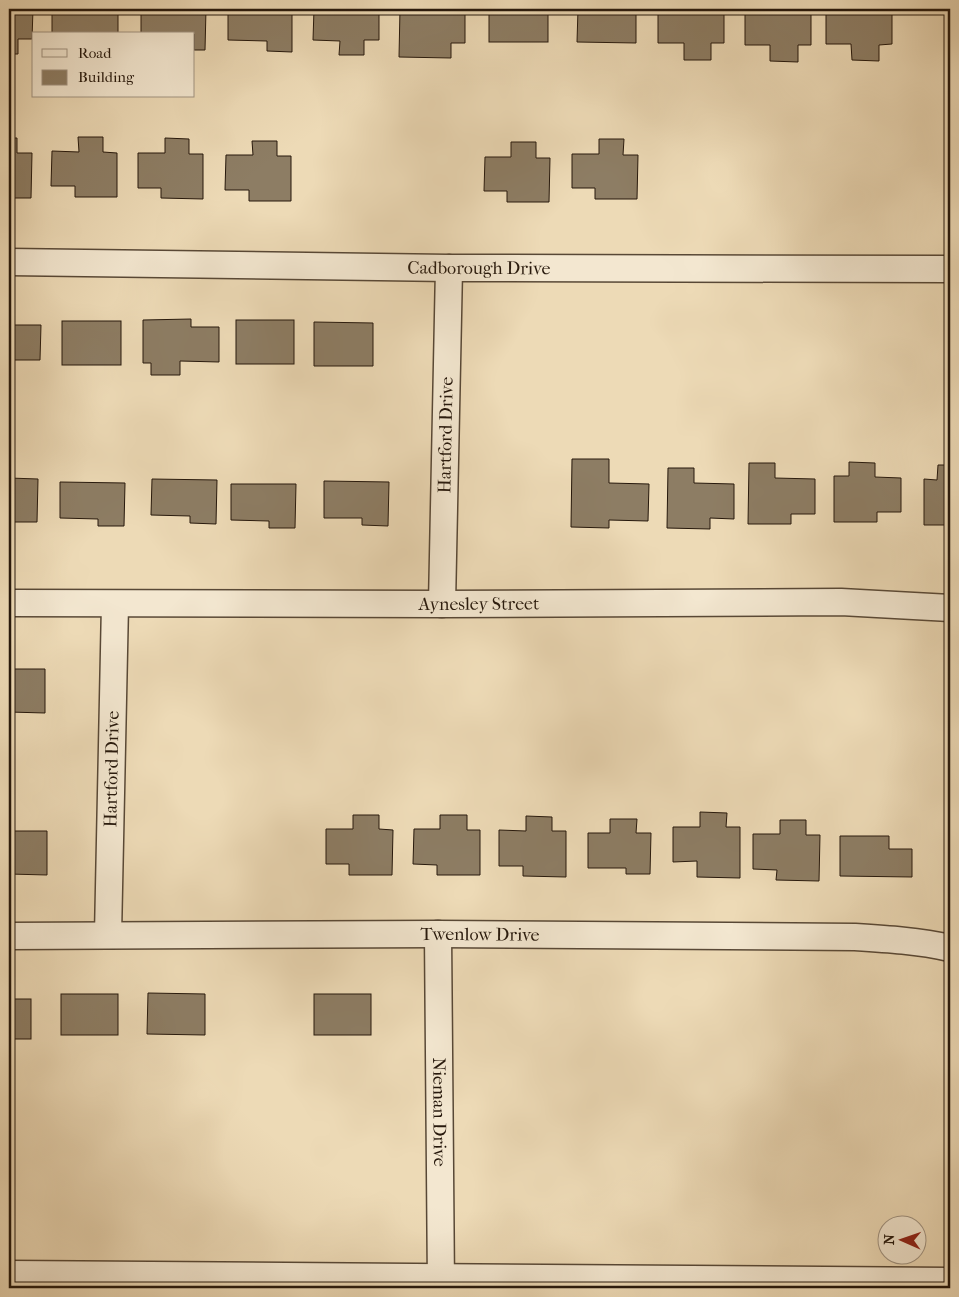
<svg xmlns="http://www.w3.org/2000/svg" width="959" height="1297" viewBox="0 0 959 1297" font-family="'IM FELL French Canon',serif">
	<style>
		.building { fill: #8d7d64; stroke: #26180c }
		.lines { fill: none; stroke-linecap: round; stroke-linejoin: round }
		.minor-casing { stroke: #584836; stroke-width: 29 }
		.minor { stroke: #f3e7d0; stroke-width: 26 }
		.labels { text-anchor: middle; dominant-baseline: central; stroke-width: 5; stroke-linejoin: round; paint-order: stroke }
		.street-label { font-size: 18px; fill: #26180c; stroke: #f3e7d0 }
	</style>
	<rect width="100%" height="100%" fill="#eddab6"/>
	<filter id="stains"><feTurbulence type="fractalNoise" baseFrequency=".004" numOctaves="4"/><feColorMatrix values="0 0 0 0 .2 0 0 0 0 .09 0 0 0 0 .02 0 0 0 .5 -.17"/></filter>
	<radialGradient id="worn" r=".72"><stop offset=".6" stop-color="#630" stop-opacity="0"/><stop offset="1" stop-color="#630" stop-opacity=".3"/></radialGradient>
	<g class="building">
		<polygon points="9,9 33,9 32,39 18,39 18,54 9,54"/>
		<rect x="52" y="9" width="66" height="25"/>
		<polygon points="141,9 206,9 205,50 194,50 194,34 141,34"/>
		<polygon points="228,9 292,9 292,52 267,51 267,41 228,40"/>
		<polygon points="314,9 379,9 379,40 364,40 364,55 339,55 340,41 313,40"/>
		<polygon points="400,9 465,9 465,43 451,43 451,58 399,57"/>
		<rect x="489" y="9" width="59" height="33"/>
		<polygon points="578,9 636,9 636,43 577,42"/>
		<polygon points="681,9 724,9 724,43 711,43 711,60 684,60 684,43 658,43 658,10"/>
		<polygon points="768,9 811,9 811,45 798,45 798,62 770,61 770,45 745,45 745,12 768,12"/>
		<polygon points="849,9 892,9 892,44 879,45 879,61 852,60 851,44 826,44 826,11 849,11"/>
		<polygon points="78,137 103,137 103,152 117,153 117,197 75,197 75,186 51,186 52,151 79,152"/>
		<polygon points="9,138 17,138 17,153 32,153 31,198 9,198"/>
		<polygon points="165,138 189,139 189,154 203,154 203,199 161,198 161,188 138,188 138,153 165,153"/>
		<polygon points="599,139 624,139 623,155 638,155 637,199 595,199 595,188 572,188 572,154 599,154"/>
		<polygon points="252,141 277,141 277,156 291,156 291,201 249,201 249,190 225,190 226,155 253,155"/>
		<polygon points="511,142 536,142 536,158 550,158 549,202 507,202 507,191 484,191 485,157 511,157"/>
		<polygon points="191,319 191,327 219,327 219,362 180,361 180,375 151,375 151,363 143,363 143,320"/>
		<rect x="236" y="320" width="58" height="44"/>
		<rect x="62" y="321" width="59" height="44"/>
		<polygon points="314,322 373,323 373,366 314,366"/>
		<polygon points="9,325 41,325 40,360 9,360"/>
		<polygon points="572,459 609,459 609,483 649,484 648,521 609,520 609,528 571,527"/>
		<polygon points="849,462 875,463 875,477 901,478 901,512 877,512 877,522 834,522 834,476 849,476"/>
		<polygon points="749,463 775,463 775,478 815,479 815,514 791,514 791,524 748,524"/>
		<polygon points="938,465 950,465 950,525 924,525 924,479 937,480"/>
		<polygon points="668,468 694,468 694,483 734,484 734,519 710,518 710,529 667,528"/>
		<polygon points="9,478 38,479 37,522 11,522 11,515 9,515"/>
		<polygon points="152,479 217,480 216,524 190,523 190,516 151,515"/>
		<polygon points="324,481 389,482 388,526 362,525 362,518 324,518"/>
		<polygon points="60,482 125,483 124,526 98,526 98,519 60,518"/>
		<polygon points="231,484 296,484 295,528 269,528 269,521 231,520"/>
		<polygon points="9,669 45,669 45,713 9,712"/>
		<polygon points="700,812 727,813 726,827 740,827 740,878 697,877 697,861 673,862 673,827 700,827"/>
		<polygon points="353,815 379,815 379,829 393,830 392,875 349,875 349,864 326,864 326,829 353,829"/>
		<polygon points="440,815 467,815 467,830 480,830 480,875 437,875 437,865 413,864 414,829 440,829"/>
		<polygon points="526,816 552,817 552,831 566,831 566,877 523,876 523,866 499,866 499,830 526,831"/>
		<polygon points="610,819 637,819 636,833 651,833 650,874 626,874 626,868 588,868 588,833 610,833"/>
		<polygon points="780,820 806,820 806,835 820,835 819,881 776,880 777,870 753,869 753,834 780,834"/>
		<polygon points="9,831 47,831 47,875 9,874"/>
		<polygon points="840,836 889,836 889,849 912,849 912,877 840,876"/>
		<polygon points="148,993 205,994 205,1035 147,1034"/>
		<rect x="61" y="994" width="57" height="41"/>
		<rect x="314" y="994" width="57" height="41"/>
		<rect x="9" y="999" width="22" height="40"/>
	</g>
	<g class="lines">
		<defs>
			<g id="minor">
				<path id="s1" d="M9,262L449,268L950,269"/>
				<path id="s2" d="M9,603L442,604L841,602L950,608"/>
				<path id="s3" d="M442,604L449,268"/>
				<path id="s4" d="M438,934L441,1288"/>
				<path id="s5" d="M108,935L115,604"/>
				<path id="s6" d="M9,936L438,934L855,937C887,939 919,941 950,948"/>
				<polyline points="9,1274 950,1281"/>
			</g>
		</defs>
		<use href="#minor" class="minor-casing"/>
		<use href="#minor" class="minor"/>
	</g>
	<g class="labels">
		<g class="street-label">
			<text stroke="none"><textPath href="#s1" startOffset="470">Cadborough Drive</textPath></text>
			<text stroke="none"><textPath href="#s3" startOffset="169">Hartford Drive</textPath></text>
			<text stroke="none"><textPath href="#s2" startOffset="470">Aynesley Street</textPath></text>
			<text stroke="none"><textPath href="#s5" startOffset="166">Hartford Drive</textPath></text>
			<text stroke="none"><textPath href="#s6" startOffset="471">Twenlow Drive</textPath></text>
			<text stroke="none"><textPath href="#s4" startOffset="178">Nieman Drive</textPath></text>
		</g>
	</g>
	<rect width="959" height="1297" fill="none" stroke="#eddab6" stroke-width="30"/>
	<rect x="10" y="10" width="939" height="1277" fill="none" stroke="#26180c" stroke-width="2.5"/>
	<rect x="15" y="15" width="929" height="1267" fill="none" stroke="#26180c"/>
	<rect x="32" y="32" width="162" height="65" fill="#f3e7d0" stroke="#a19482"/>
	<rect x="42" y="49" width="25" height="8" fill="#f3e7d0" stroke="#a19482"/>
	<text x="78" y="58" font-size="15" fill="#26180c">Road</text>
	<rect x="42" y="70" width="25" height="15" fill="#8d7d64" stroke="#a19482"/>
	<text x="78" y="82" font-size="15" fill="#26180c">Building</text>
	<g transform="translate(902 1240) rotate(272)"><circle r="24" fill="#f3e7d0" stroke="#a19482"/>
	<path d="M0-4L9 19L0 12L-9 19Z" fill="#8f2418"/>
	<text y="-8" font-size="14" font-weight="bold" text-anchor="middle" fill="#26180c">N</text>
	</g>
	<rect width="100%" height="100%" filter="url(#stains)"/>
	<rect width="100%" height="100%" fill="url(#worn)"/>
</svg>
